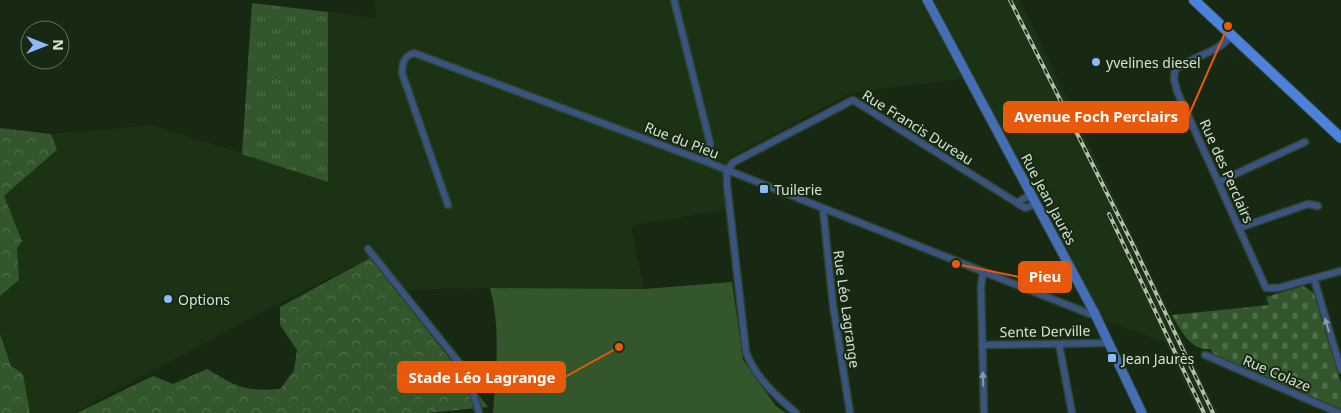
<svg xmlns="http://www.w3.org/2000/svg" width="1341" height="413" viewBox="0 0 1341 413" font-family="'Noto Sans',sans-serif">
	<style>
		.built { fill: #1b3215 }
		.grass { fill: url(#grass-tufts) }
		.forest { fill: url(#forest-crowns) }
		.cemetery { fill: url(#cemetery-stones) }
		.garden { fill: #34562c }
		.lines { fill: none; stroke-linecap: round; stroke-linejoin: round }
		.minor-casing { stroke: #32432d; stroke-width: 9 }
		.secondary-casing { stroke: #32432d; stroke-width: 11 }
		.primary-casing { stroke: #32432d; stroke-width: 12 }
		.minor { stroke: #3a5481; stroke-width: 6 }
		.secondary { stroke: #446eb5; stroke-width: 9 }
		.primary { stroke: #4c82de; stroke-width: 10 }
		.rail-casing { stroke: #b2bfaf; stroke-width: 4 }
		.rail { stroke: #172912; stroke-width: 2; stroke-dasharray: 5.5; stroke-linecap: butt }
		.oneway { fill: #889aaa }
		.poi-dot { fill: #8fb8fd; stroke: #172912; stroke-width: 2 }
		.labels { text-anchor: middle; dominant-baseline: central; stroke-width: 4; stroke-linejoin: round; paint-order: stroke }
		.poi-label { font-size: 14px; fill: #d5e1d2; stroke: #172912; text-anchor: start }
		.street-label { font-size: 14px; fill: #d5e1d2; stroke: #172912 }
		.leader { fill: none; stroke: #e8590c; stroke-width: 2 }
		.callout-dot { fill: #e8590c; stroke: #172912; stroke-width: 2 }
		.callout { fill: #e8590c; stroke: #e8590c; stroke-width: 2 }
		.callout-label { font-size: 15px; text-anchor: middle; font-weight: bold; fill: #fff }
	</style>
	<defs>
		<pattern id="grass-tufts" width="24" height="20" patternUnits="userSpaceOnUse" patternTransform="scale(1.25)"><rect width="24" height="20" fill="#34562c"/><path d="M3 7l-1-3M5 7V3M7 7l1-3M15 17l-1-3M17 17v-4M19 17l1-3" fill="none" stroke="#506e4a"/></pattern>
		<pattern id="forest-crowns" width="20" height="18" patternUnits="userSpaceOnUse" patternTransform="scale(1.25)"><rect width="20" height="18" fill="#34562c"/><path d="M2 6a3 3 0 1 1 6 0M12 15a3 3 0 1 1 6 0" fill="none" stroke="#506e4a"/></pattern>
		<pattern id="cemetery-stones" width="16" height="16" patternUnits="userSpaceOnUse" patternTransform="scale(1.25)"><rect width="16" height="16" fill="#34562c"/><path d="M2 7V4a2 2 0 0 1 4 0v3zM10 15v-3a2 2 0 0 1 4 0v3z" fill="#506e4a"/></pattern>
	</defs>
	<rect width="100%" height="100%" fill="#172912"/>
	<polygon class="built" points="374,0 1020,0 1218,413 1199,413 1165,342 1102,320 972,77 851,93 730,157 725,210 631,226 644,289 490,288 394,290 370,258 266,310 74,413 30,413 23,374 11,366 0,334 0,296 19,280 17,248 22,241 4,196 57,151 51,134 153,125 328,181 328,12 377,18"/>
	<polygon class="grass" points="252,3 328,12 328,182 242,154"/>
	<g class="forest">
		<polygon points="0,128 51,134 57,150 4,196 22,241 17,248 19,280 0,296"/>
		<path d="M370,258L488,407L427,413H77L153,376L173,384L207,369C237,387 245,392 280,389L294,371L297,350L280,325V307Z"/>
		<polygon points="0,334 11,366 23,374 30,413 0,413"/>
	</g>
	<path class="cemetery" d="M1303,286L1314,293L1341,383V410L1212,354L1211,349C1192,352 1180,330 1172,315L1269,305L1266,297Z"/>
	<path class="garden" d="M732,282L743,360L776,406L786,413H493C496,370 501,329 490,288L644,289Z"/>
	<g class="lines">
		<defs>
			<g id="minor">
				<polyline points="674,0 710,143 707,162"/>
				<path d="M1231,36C1216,54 1192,56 1175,70L1174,79L1177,91L1266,288H1278L1341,271"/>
				<polyline points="1218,182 1305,142"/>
				<polyline points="1031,194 1017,203 1025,208 1037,204"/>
				<path d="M448,205L402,73C402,63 404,56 414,53L707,162L1090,314L1094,312"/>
				<polyline points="823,209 833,305 850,413"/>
				<polyline points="1239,228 1308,204 1318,206"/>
				<polyline points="368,249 468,374 479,413"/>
				<polyline points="983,272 981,287 984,413"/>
				<polyline points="1314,279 1341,370"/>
				<polyline points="1059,344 1072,413"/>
				<polyline points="982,345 1108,343"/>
				<polyline points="1205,355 1339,413"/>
				<path d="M796,413C776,396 755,377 746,352L727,185V170L734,162L853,100L1017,203"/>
			</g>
			<polyline id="secondary" points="927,0 1094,312 1142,413"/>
			<polyline id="primary" points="1194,0 1341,138"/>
		</defs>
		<use href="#minor" class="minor-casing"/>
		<use href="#secondary" class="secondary-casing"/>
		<use href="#primary" class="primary-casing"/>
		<use href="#minor" class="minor"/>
		<use href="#secondary" class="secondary"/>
		<use href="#primary" class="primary"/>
		<defs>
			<g id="rail">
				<polyline points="1010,0 1135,249 1213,413"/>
				<polyline points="1109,214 1204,413"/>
			</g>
		</defs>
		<use href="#rail" class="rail-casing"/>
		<use href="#rail" class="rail"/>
	</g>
	<defs><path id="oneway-solid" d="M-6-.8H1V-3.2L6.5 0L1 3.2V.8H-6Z" transform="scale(1.25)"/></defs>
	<g class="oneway">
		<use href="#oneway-solid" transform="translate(1327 325) rotate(-107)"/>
		<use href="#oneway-solid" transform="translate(983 379) rotate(-92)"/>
	</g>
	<g class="poi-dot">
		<circle cx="1096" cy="62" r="5"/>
		<rect x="759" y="184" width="10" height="10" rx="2.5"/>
		<circle cx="168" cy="299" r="5"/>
		<rect x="1107" y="353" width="10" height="10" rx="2.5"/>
	</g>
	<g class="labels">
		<g class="poi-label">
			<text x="1106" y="62">yvelines diesel</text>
			<text x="774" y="189">Tuilerie</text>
			<text x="178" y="299">Options</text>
			<text x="1122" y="358">Jean Jaurès</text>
		</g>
		<g class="street-label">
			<text transform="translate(918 127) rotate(32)">Rue Francis Dureau</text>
			<text transform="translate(682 140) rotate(21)">Rue du Pieu</text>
			<text transform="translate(1227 171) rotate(66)">Rue des Perclairs</text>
			<text transform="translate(1049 199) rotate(62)">Rue Jean Jaurès</text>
			<text transform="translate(847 309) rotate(82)">Rue Léo Lagrange</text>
			<text transform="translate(1045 331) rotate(-1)">Sente Derville</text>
			<text transform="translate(1277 373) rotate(23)">Rue Colaze</text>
		</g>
	</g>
	<path class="leader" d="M1228 26L1188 117M956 264L1019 277M619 347L565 377"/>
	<g class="callout-dot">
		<circle cx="1228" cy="26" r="5"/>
		<circle cx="956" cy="264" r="5"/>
		<circle cx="619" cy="347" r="5"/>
	</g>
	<g class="callout">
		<rect x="1004" y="102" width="184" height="30" rx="5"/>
		<rect x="1019" y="262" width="52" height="30" rx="5"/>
		<rect x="398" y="362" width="167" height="30" rx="5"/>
	</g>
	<g class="callout-label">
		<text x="1096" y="122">Avenue Foch Perclairs</text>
		<text x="1045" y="282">Pieu</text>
		<text x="482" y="383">Stade Léo Lagrange</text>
	</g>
	<g transform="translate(45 45) rotate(90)"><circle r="24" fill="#172912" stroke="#63735f"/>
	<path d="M0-4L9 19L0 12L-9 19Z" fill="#8fb8fd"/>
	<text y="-8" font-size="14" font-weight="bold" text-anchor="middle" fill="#d5e1d2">N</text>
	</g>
</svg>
